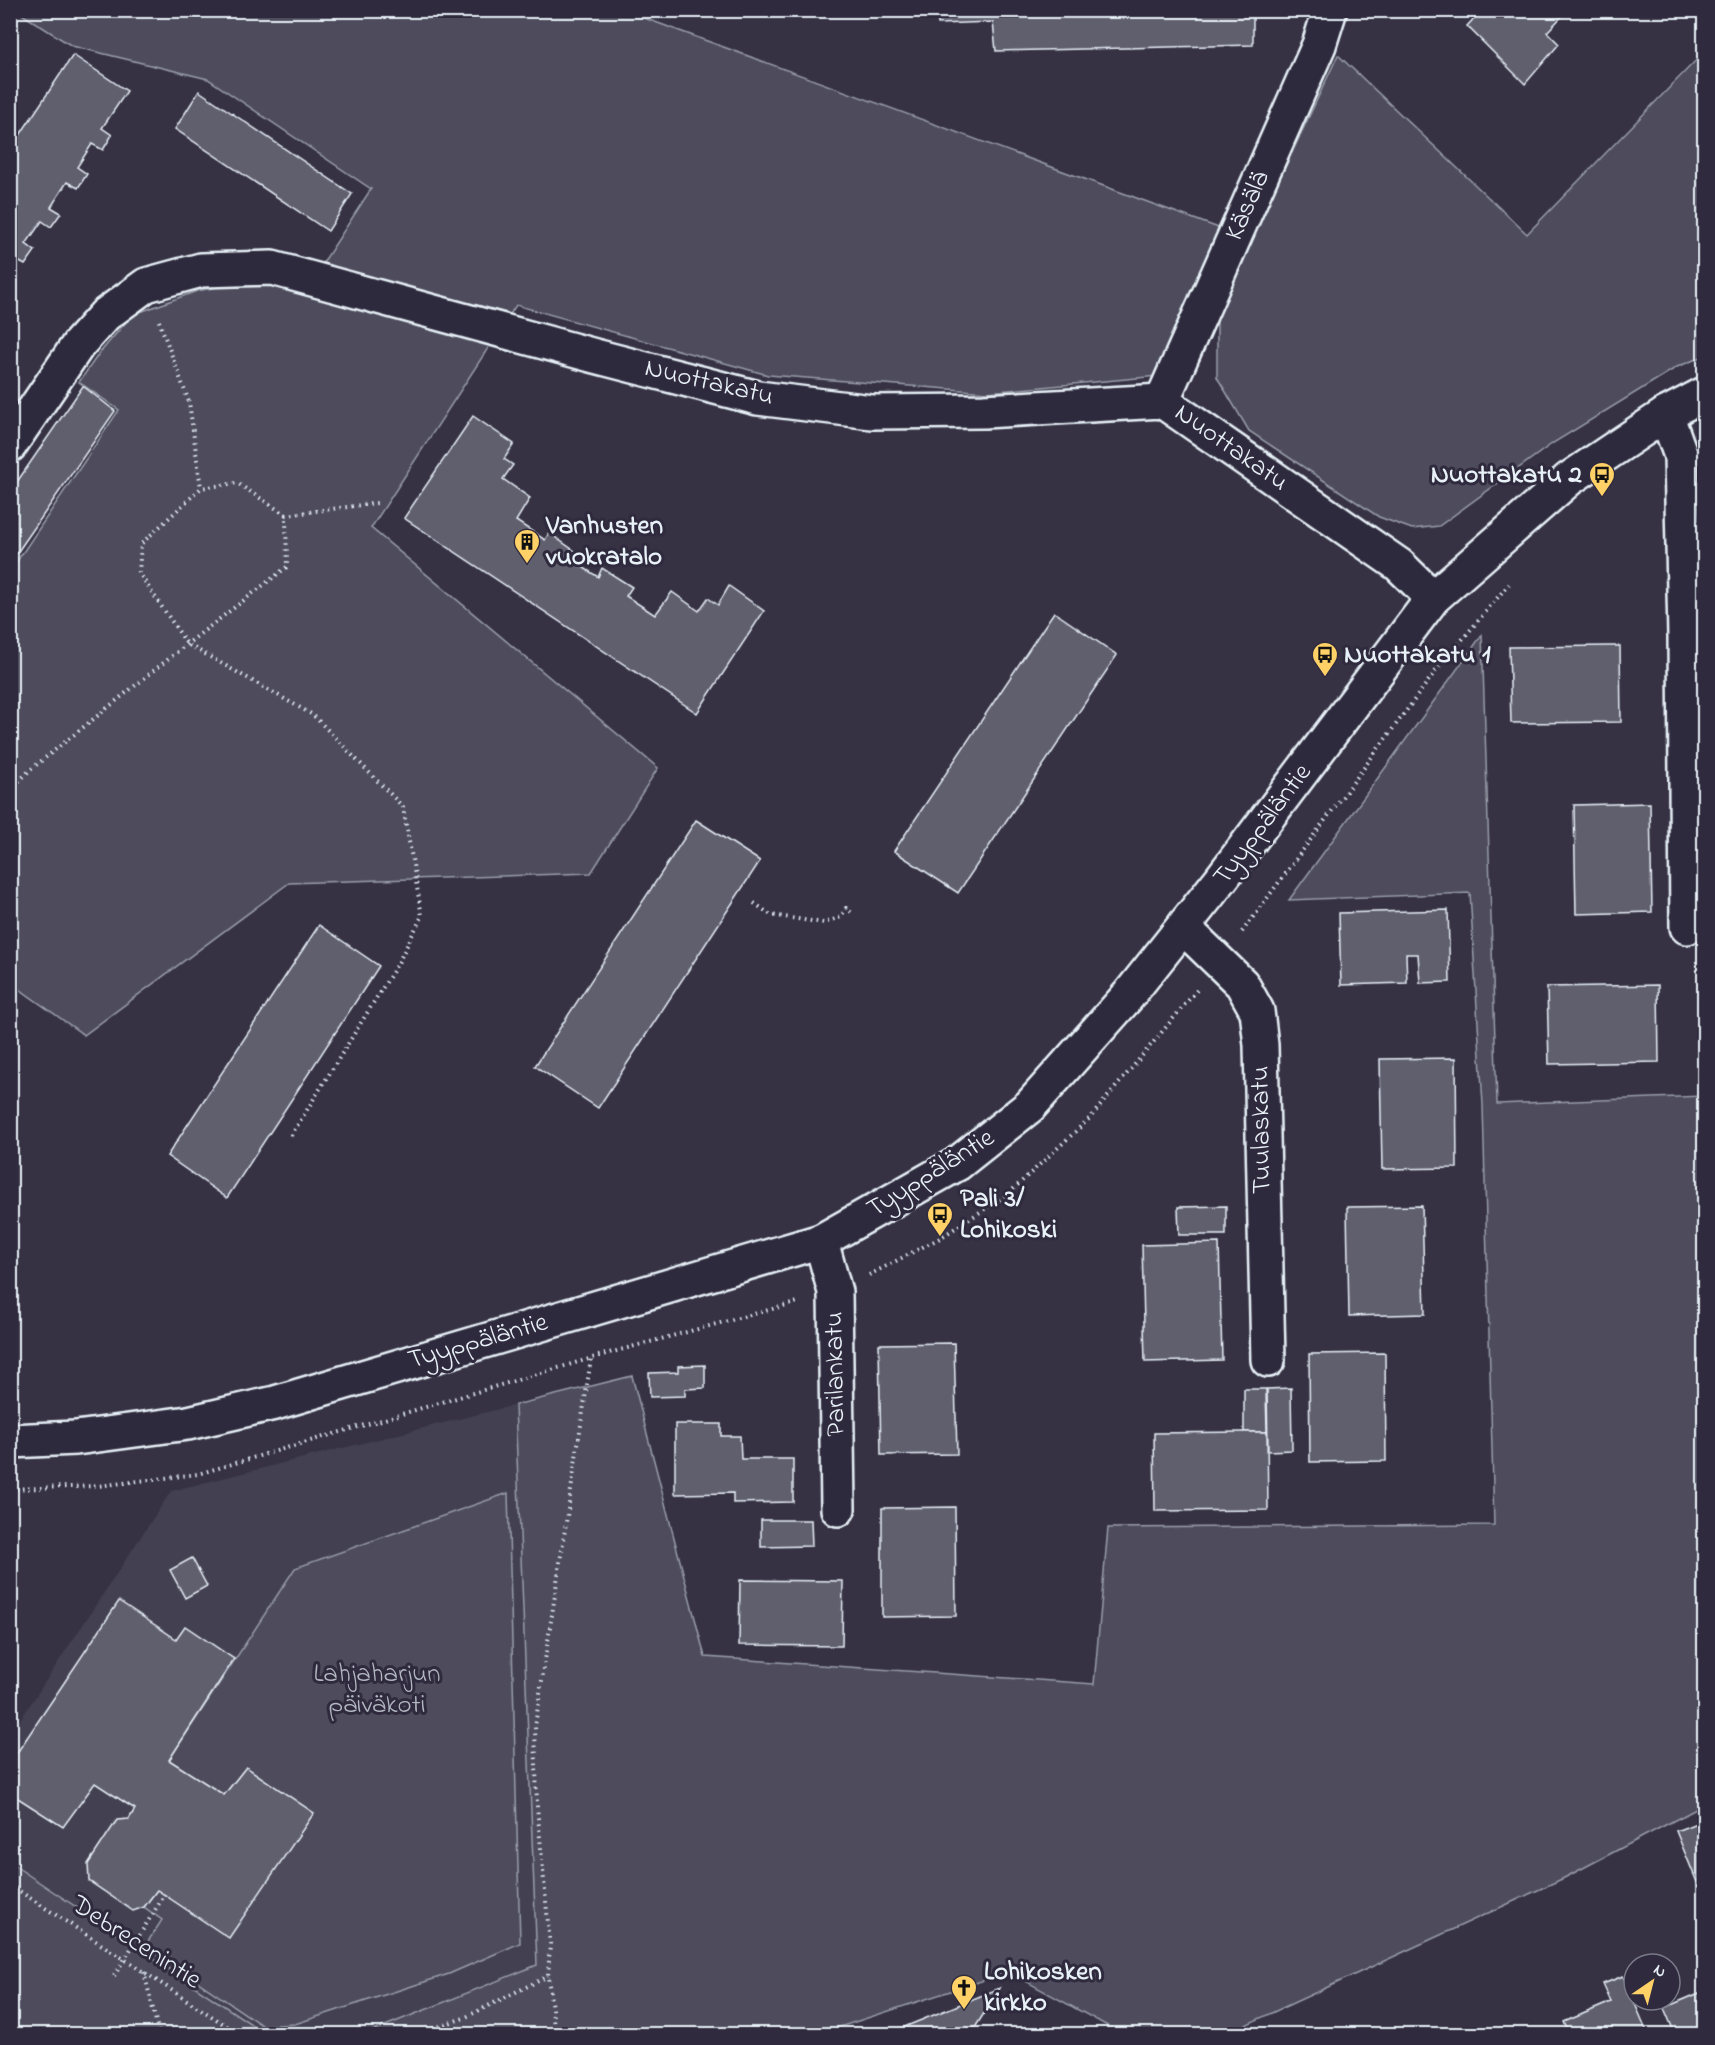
<svg xmlns="http://www.w3.org/2000/svg" width="1715" height="2045" viewBox="0 0 1715 2045" font-family="'Indie Flower',sans-serif">
	<style>
		.built { fill: #433f51 }
		.green { fill: #4d4b5c; stroke: #9a9eaa; stroke-width: 1.5 }
		.building { fill: #605e6e; stroke: #e8f1f8; stroke-width: 1.5 }
		.lines { fill: none; stroke-linecap: round; stroke-linejoin: round }
		.street-casing { stroke: #e8f1f8; stroke-width: 38 }
		.secondary-casing { stroke: #e8f1f8; stroke-width: 38 }
		.path { stroke: #e8f1f8; stroke-width: 4; stroke-dasharray: 1.5 4.5; stroke-linecap: butt }
		.street { stroke: #2f2a3d; stroke-width: 33 }
		.secondary { stroke: #2f2a3d; stroke-width: 33 }
		.labels { text-anchor: middle; dominant-baseline: central; stroke-width: 6; stroke-linejoin: round; paint-order: stroke }
		.street-label { font-size: 27px; fill: #e8f1f8; stroke: #2f2a3d }
		.poi-label { font-size: 27px; font-weight: bold; fill: #e8f1f8; stroke: #2f2a3d; text-anchor: start }
		.park-label { font-size: 27px; fill: #b2b7c1; stroke: #2f2a3d }
	</style>
	<rect width="100%" height="100%" fill="#363244"/>
	<filter id="ink" filterUnits="userSpaceOnUse"><feTurbulence type="fractalNoise" baseFrequency=".0167" numOctaves="2"/><feDisplacementMap in="SourceGraphic" scale="12" xChannelSelector="R" yChannelSelector="G"/><feConvolveMatrix kernelMatrix="1 2 1 2 8 2 1 2 1" color-interpolation-filters="sRGB"/></filter>
	<g filter="url(#ink)">
		<polygon class="built" points="515,1405 537,1966 365,2034 266,2034 11,1863 10,1735 171,1491"/>
		<g class="green">
			<polygon points="17,11 625,11 1224,230 1158,376 988,392 768,375 516,305 371,528 658,768 591,873 289,883 84,1035 11,983 11,570 119,410 79,382 98,355 132,315 197,291 259,279 306,289 371,189 208,79 72,46"/>
			<polygon points="1704,52 1704,356 1677,367 1553,443 1439,526 1412,529 1379,517 1249,431 1217,377 1217,312 1338,55 1527,234"/>
			<polygon points="1482,635 1497,1104 1704,1096 1704,1807 1696,1809 1564,1878 1226,2034 1122,2034 1009,1972 818,2034 365,2034 537,1965 515,1405 632,1376 705,1657 1094,1684 1108,1528 1494,1525 1483,1105 1470,893 1289,900"/>
			<polygon points="508,1493 520,1943 449,1974 295,2024 263,2026 145,1946 162,1920 144,1907 157,1890 313,1813 246,1767 224,1795 169,1760 295,1568"/>
			<polygon points="12,1864 266,2034 11,2034"/>
		</g>
		<g class="building">
			<polygon points="937,10 1253,10 1253,45 996,51 993,22 938,24"/>
			<polygon points="1482,10 1568,10 1547,32 1559,44 1525,84 1467,26"/>
			<polygon points="73,55 127,91 102,128 112,135 103,150 92,144 77,167 87,174 78,188 67,182 51,207 61,213 51,227 42,221 26,244 35,251 25,265 16,260 10,268 10,150"/>
			<polygon points="199,91 352,194 328,231 175,129"/>
			<polygon points="83,386 115,411 10,563 10,492"/>
			<polygon points="473,416 514,444 504,459 513,465 503,479 530,498 516,521 545,540 549,533 579,554 573,561 598,577 602,568 632,587 626,596 655,615 672,592 699,611 708,598 718,605 729,586 764,611 697,713 404,518"/>
			<polygon points="1054,612 1117,655 958,893 894,851"/>
			<polygon points="1611,646 1620,646 1621,722 1511,723 1509,647"/>
			<polygon points="1650,803 1652,912 1576,914 1574,805"/>
			<polygon points="696,820 760,861 598,1108 535,1066"/>
			<polygon points="1448,910 1450,982 1420,983 1418,954 1406,954 1407,983 1341,985 1339,913"/>
			<polygon points="319,925 379,966 227,1198 167,1156"/>
			<polygon points="1658,985 1659,1062 1549,1064 1547,987"/>
			<polygon points="1456,1058 1457,1168 1382,1169 1380,1059"/>
			<polygon points="1226,1206 1226,1235 1179,1235 1178,1207"/>
			<polygon points="1422,1206 1425,1314 1349,1316 1347,1207"/>
			<polygon points="1219,1243 1222,1360 1145,1362 1142,1245"/>
			<polygon points="954,1343 957,1454 881,1455 879,1344"/>
			<polygon points="1385,1353 1386,1461 1310,1462 1309,1354"/>
			<polygon points="705,1365 705,1388 685,1389 685,1396 650,1397 649,1373 678,1372 678,1366"/>
			<polygon points="1291,1388 1292,1450 1268,1451 1267,1389"/>
			<polygon points="1244,1389 1266,1389 1267,1432 1244,1432"/>
			<polygon points="675,1424 721,1424 721,1436 740,1436 741,1459 793,1459 793,1502 733,1503 733,1493 675,1494"/>
			<polygon points="1244,1432 1267,1432 1268,1510 1155,1511 1154,1433"/>
			<polygon points="955,1507 956,1616 882,1617 882,1508"/>
			<polygon points="761,1520 811,1520 812,1546 761,1547"/>
			<polygon points="192,1558 207,1586 185,1598 170,1570"/>
			<polygon points="740,1580 843,1581 842,1646 739,1645"/>
			<polygon points="119,1601 176,1639 185,1626 234,1659 169,1760 224,1795 246,1767 314,1813 229,1938 157,1890 144,1907 133,1911 89,1881 88,1864 117,1820 129,1819 135,1809 95,1783 63,1827 10,1793 10,1763"/>
			<polygon points="1704,1820 1704,1885 1699,1887 1676,1831"/>
			<polygon points="1623,1976 1648,2034 1569,2034 1564,2022 1611,2002 1603,1984"/>
			<polygon points="1000,1988 971,2034 887,2034"/>
			<polygon points="1704,1991 1704,2034 1675,2034 1664,2008"/>
		</g>
		<g class="lines">
			<defs>
				<g id="street">
					<polyline points="1162,401 1319,45 1330,10"/>
					<polyline points="1666,414 1681,456 1685,636 1687,927"/>
					<polyline points="10,445 78,345 105,315 146,285 201,270 272,268 595,356 758,398 872,412 984,411 1162,401 1399,565 1433,598"/>
					<polyline points="1184,928 1242,984 1257,1011 1261,1045 1268,1360"/>
					<polyline points="821,1241 835,1292 838,1509"/>
				</g>
				<polyline id="secondary" points="10,1441 76,1438 188,1423 275,1403 821,1241 957,1164 1030,1106 1128,996 1221,879 1433,598 1569,479 1666,414 1704,394"/>
			</defs>
			<use href="#street" class="street-casing"/>
			<use href="#secondary" class="secondary-casing"/>
			<g class="path">
				<polyline points="159,321 189,402 201,488"/>
				<polyline points="286,515 377,503"/>
				<polyline points="10,790 30,770 187,644 287,567 286,515 237,483 201,488 141,544 139,573 187,644 313,715 403,807 422,916 398,963 289,1139"/>
				<polyline points="754,903 771,915 824,923 841,917 846,908 851,912"/>
				<polyline points="1242,932 1435,672 1509,584"/>
				<polyline points="869,1275 940,1238 1008,1194 1090,1118 1197,990"/>
				<polyline points="10,1489 98,1486 198,1474 609,1353 798,1302"/>
				<polyline points="10,1885 239,2034"/>
				<polyline points="144,1972 159,2034"/>
				<polyline points="114,1976 165,1894"/>
				<polyline points="416,2034 464,2018 548,1976"/>
				<polyline points="555,2034 548,1976 550,1944 537,1806 535,1726 591,1359"/>
			</g>
			<use href="#street" class="street"/>
			<use href="#secondary" class="secondary"/>
		</g>
	</g>
	<defs>
		<symbol id="bus-pin" viewBox="-11 -11 22 30"><path d="M0 17L-7.5 6A9.5 9.5 0 1 1 7.5 6Z" fill="#ffd166" stroke="#2f2a3d"/><path d="M-5-6H5V4H4V6H2V4H-2V6H-4V4H-5ZM-3.5-4V0h7V-4ZM-3.5 1.2v1.5H-2V1.2ZM2 1.2v1.5H3.5V1.2Z" fill="#111"/></symbol>
		<symbol id="building-pin" viewBox="-11 -11 22 30"><path d="M0 17L-7.5 6A9.5 9.5 0 1 1 7.5 6Z" fill="#ffd166" stroke="#2f2a3d"/><path d="M-4-6H4V6H1V3H-1V6H-4ZM-2.5-4.3h1.7v1.8h-1.7ZM.8-4.3h1.7v1.8H.8ZM-2.5-1h1.7V.8h-1.7ZM.8-1h1.7V.8H.8Z" fill="#111"/></symbol>
		<symbol id="church-pin" viewBox="-11 -11 22 30"><path d="M0 17L-7.5 6A9.5 9.5 0 1 1 7.5 6Z" fill="#ffd166" stroke="#2f2a3d"/><path d="M-1.2-6h2.4v3.5h3.3v2.4h-3.3V6h-2.4V-.1h-3.3v-2.4h3.3Z" fill="#111"/></symbol>
	</defs>
	<g fill-rule="evenodd">
		<use href="#bus-pin" x="1587" y="460" width="30" height="40"/>
		<use href="#building-pin" x="512" y="527" width="30" height="40"/>
		<use href="#bus-pin" x="1310" y="640" width="30" height="40"/>
		<use href="#bus-pin" x="925" y="1200" width="30" height="40"/>
		<use href="#church-pin" x="949" y="1973" width="30" height="40"/>
	</g>
	<g class="labels">
		<g class="street-label">
			<text transform="translate(1248 206) rotate(-66)">Käsälä</text>
			<text transform="translate(709 383) rotate(13)">Nuottakatu</text>
			<text transform="translate(1231 448) rotate(35)">Nuottakatu</text>
			<text transform="translate(1263 825) rotate(-53)">Tyyppäläntie</text>
			<text transform="translate(1262 1130) rotate(-91)">Tuulaskatu</text>
			<text transform="translate(931 1174) rotate(-32)">Tyyppäläntie</text>
			<text transform="translate(478 1342) rotate(-16)">Tyyppäläntie</text>
			<text transform="translate(836 1374) rotate(-91)">Parilankatu</text>
			<text transform="translate(136 1943) rotate(33)">Debrecenintie</text>
		</g>
		<g class="poi-label">
			<text x="1582" y="475" text-anchor="end">Nuottakatu 2</text>
			<text x="546" y="526">Vanhusten<tspan x="546" dy="31">vuokratalo</tspan></text>
			<text x="1344" y="655">Nuottakatu 1</text>
			<text x="960" y="1199">Pali 3/<tspan x="960" dy="31">Lohikoski</tspan></text>
			<text x="984" y="1972">Lohikosken<tspan x="984" dy="31">kirkko</tspan></text>
		</g>
		<g class="park-label">
			<text x="377" y="1674">Lahjaharjun<tspan x="377" dy="31">päiväkoti</tspan></text>
		</g>
	</g>
	<rect width="1715" height="2045" fill="none" stroke="#2f2a3d" stroke-width="36"/>
	<rect x="18" y="18" width="1679" height="2009" fill="none" stroke="#e8f1f8" stroke-width="2" filter="url(#ink)"/>
	<g transform="translate(1652 1982) rotate(35)"><circle r="28" fill="#2f2a3d" stroke="#797a88" stroke-width="1.5"/>
	<path d="M0-4.5L10 22L0 15L-10 22Z" fill="#ffd166"/>
	<text y="-9" font-size="16" font-weight="bold" text-anchor="middle" fill="#e8f1f8">N</text>
	</g>
</svg>
